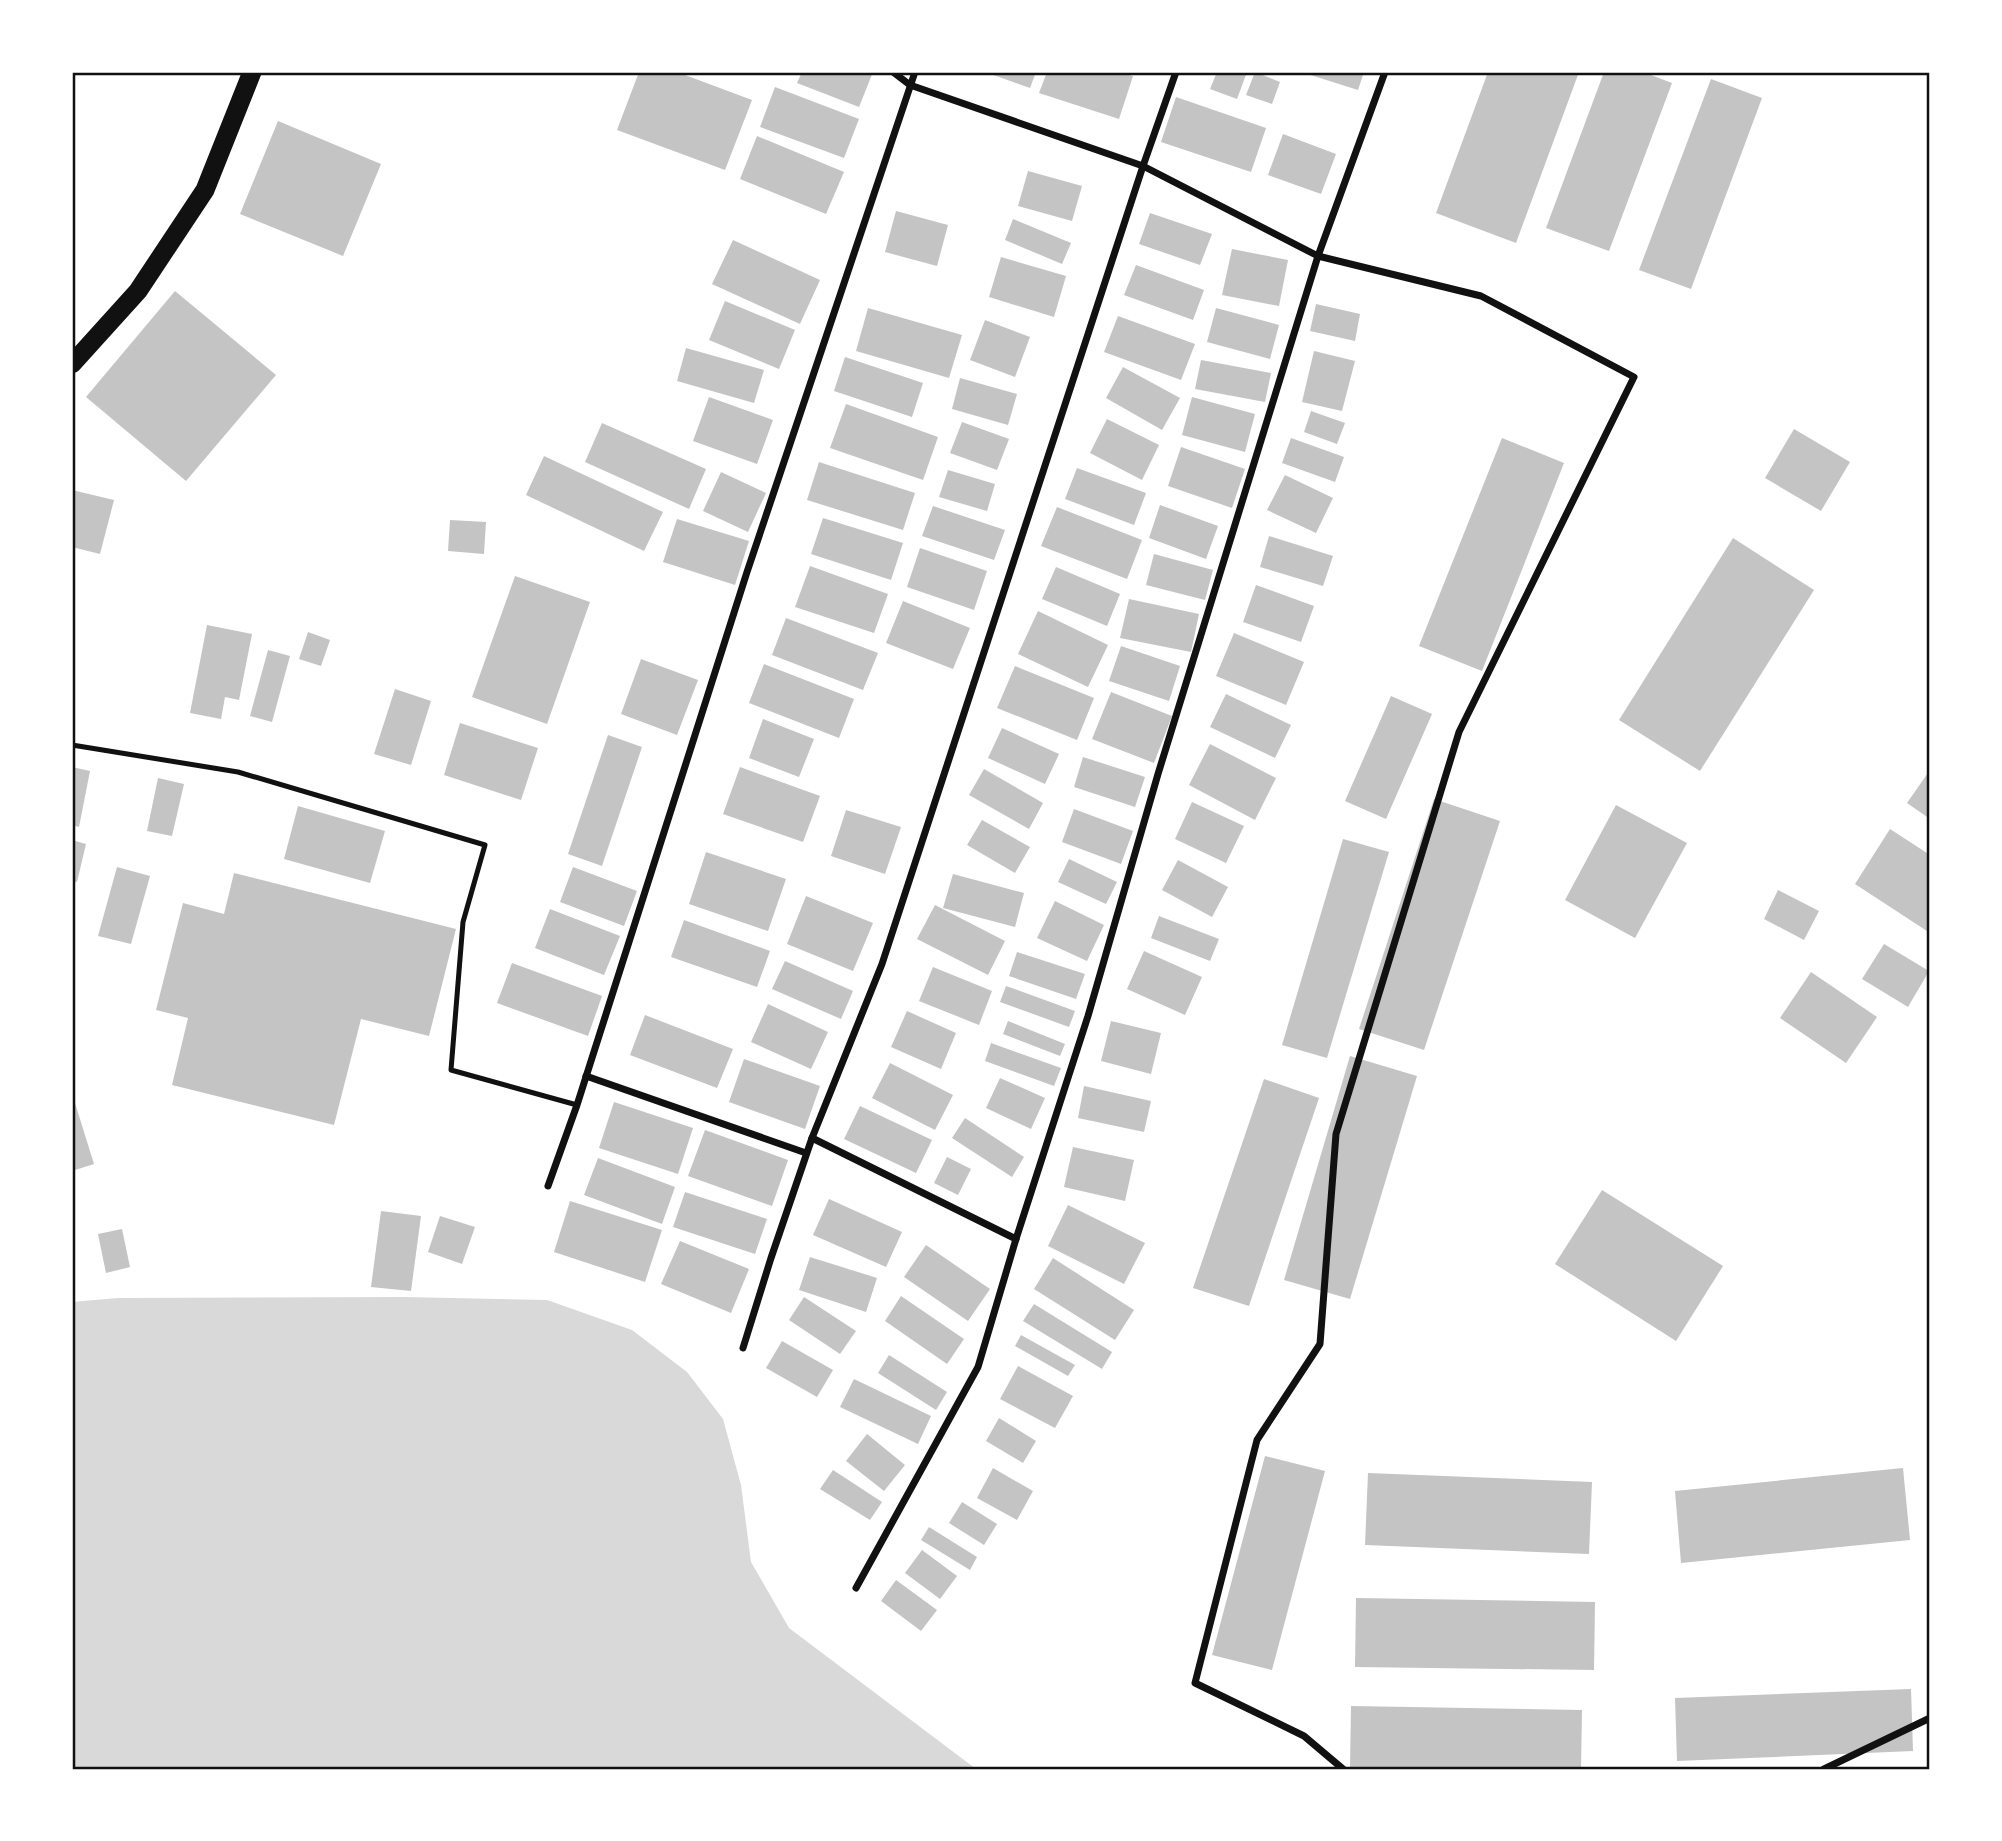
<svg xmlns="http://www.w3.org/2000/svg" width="2002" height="1841" viewBox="0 0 2002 1841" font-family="'PT Sans Narrow',sans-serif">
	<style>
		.water { fill: #d9d9d9 }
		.building { fill: #c4c4c4 }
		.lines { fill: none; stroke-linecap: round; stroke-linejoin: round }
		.service { stroke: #111; stroke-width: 5 }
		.minor { stroke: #111; stroke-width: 7 }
		.trunk { stroke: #111; stroke-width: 19 }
		.neatline { fill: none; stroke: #111; stroke-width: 2.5 }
	</style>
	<rect width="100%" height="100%" fill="#fff"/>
	<polygon class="water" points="404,1297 547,1300 632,1330 687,1372 723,1419 741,1485 751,1562 789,1628 976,1769 72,1769 72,1302 118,1298"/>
	<g class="building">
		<polygon points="639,72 677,72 752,100 725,170 617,130"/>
		<polygon points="802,72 873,72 859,107 797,83"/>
		<polygon points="985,72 1036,72 1030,88"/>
		<polygon points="1047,72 1118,72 1133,76 1119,119 1039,93"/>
		<polygon points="1217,72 1247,72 1237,99 1210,89"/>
		<polygon points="1255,72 1280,82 1272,104 1246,95"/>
		<polygon points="1301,72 1364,72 1358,90"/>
		<polygon points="1488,72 1579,72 1516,243 1436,213"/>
		<polygon points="1604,72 1643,72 1672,83 1609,251 1546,228"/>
		<polygon points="1711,79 1762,98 1691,289 1639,270"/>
		<polygon points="775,87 859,119 844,158 760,127"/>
		<polygon points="1176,97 1266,128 1251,172 1161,142"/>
		<polygon points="278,121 381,164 343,256 240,214"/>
		<polygon points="1283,134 1336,154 1321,194 1268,175"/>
		<polygon points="757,136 844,172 826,214 740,179"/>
		<polygon points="1028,171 1082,186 1072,221 1018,206"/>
		<polygon points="896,211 948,225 937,266 885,252"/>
		<polygon points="1150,213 1212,234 1200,265 1139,244"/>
		<polygon points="1013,219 1071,243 1062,264 1005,240"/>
		<polygon points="733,240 820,280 800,324 712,284"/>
		<polygon points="1232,249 1288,260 1279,306 1222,295"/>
		<polygon points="1001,257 1066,276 1054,317 989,297"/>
		<polygon points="1136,265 1204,290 1193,320 1124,295"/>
		<polygon points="175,291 276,375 186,481 86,397"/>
		<polygon points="725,301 795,330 779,369 709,340"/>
		<polygon points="1316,304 1360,314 1355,341 1310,331"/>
		<polygon points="868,308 962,335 949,378 856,351"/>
		<polygon points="1216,308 1279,325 1270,359 1207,342"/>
		<polygon points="1118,316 1195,344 1181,380 1104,352"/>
		<polygon points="985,320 1030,337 1015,377 970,360"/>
		<polygon points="686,348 764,370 754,403 677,381"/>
		<polygon points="1314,351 1355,361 1342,411 1302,402"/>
		<polygon points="845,357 923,383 912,417 834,391"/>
		<polygon points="1201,360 1271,373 1265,402 1195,389"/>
		<polygon points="1123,367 1180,398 1162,430 1106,398"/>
		<polygon points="960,378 1017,394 1008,425 952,409"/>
		<polygon points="709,397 773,420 757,464 693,441"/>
		<polygon points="1192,397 1255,414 1245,452 1182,435"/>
		<polygon points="846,404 938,437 923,480 830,448"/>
		<polygon points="1311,411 1345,423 1337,444 1304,432"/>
		<polygon points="1107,419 1159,445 1142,480 1090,453"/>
		<polygon points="962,422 1009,439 997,470 950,453"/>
		<polygon points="602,423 706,469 689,509 585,462"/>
		<polygon points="1794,429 1850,462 1821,511 1765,478"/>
		<polygon points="1291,438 1344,457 1335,482 1282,463"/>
		<polygon points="1502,438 1564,463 1482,671 1419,646"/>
		<polygon points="1181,447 1245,469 1232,508 1168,486"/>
		<polygon points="544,456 663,512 644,551 526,495"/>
		<polygon points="819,462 915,493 903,530 807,500"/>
		<polygon points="1077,468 1146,493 1134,525 1065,499"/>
		<polygon points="948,470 995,484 987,511 939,497"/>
		<polygon points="721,472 766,493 748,532 703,511"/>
		<polygon points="1285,475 1333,498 1316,533 1267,510"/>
		<polygon points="72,490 114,500 100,554 72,547"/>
		<polygon points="1160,505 1218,526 1206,559 1149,538"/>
		<polygon points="933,506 1005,530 994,560 922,536"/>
		<polygon points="1057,507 1142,540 1127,579 1041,546"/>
		<polygon points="823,518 903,543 891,580 811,554"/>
		<polygon points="677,519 749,541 735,585 663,562"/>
		<polygon points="450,520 486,522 484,554 448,551"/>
		<polygon points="1269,536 1333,556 1323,586 1260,567"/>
		<polygon points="1733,538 1814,590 1700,771 1619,720"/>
		<polygon points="920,548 987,571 974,610 907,587"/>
		<polygon points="1154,554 1213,570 1205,600 1146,585"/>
		<polygon points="810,566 888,594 874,633 795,607"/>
		<polygon points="1056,567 1120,594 1107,626 1042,599"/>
		<polygon points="515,576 590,602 547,724 472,697"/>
		<polygon points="1256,585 1314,606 1301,642 1243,622"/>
		<polygon points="1129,599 1199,614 1191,652 1120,638"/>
		<polygon points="903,601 970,628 953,669 886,643"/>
		<polygon points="1038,611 1108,645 1088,687 1018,654"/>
		<polygon points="786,618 878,653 863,690 772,655"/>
		<polygon points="207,625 252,634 239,700 225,697 221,719 190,713"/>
		<polygon points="308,632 330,640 321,666 299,659"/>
		<polygon points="1234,633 1304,662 1286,705 1216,676"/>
		<polygon points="1121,646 1180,666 1169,701 1109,681"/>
		<polygon points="268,650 290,656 272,722 250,716"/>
		<polygon points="641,659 698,680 677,735 621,714"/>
		<polygon points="764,664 854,699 839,738 749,703"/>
		<polygon points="1015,666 1094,698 1077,740 997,708"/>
		<polygon points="395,689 431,701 411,765 374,754"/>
		<polygon points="1111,692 1172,716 1154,763 1092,739"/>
		<polygon points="1226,694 1291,725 1275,758 1210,727"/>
		<polygon points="1391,696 1432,714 1386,819 1345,801"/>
		<polygon points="763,719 814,739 799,777 749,758"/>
		<polygon points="460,723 538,748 521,800 444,775"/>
		<polygon points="1002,728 1059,754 1045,784 988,758"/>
		<polygon points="608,735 642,747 602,866 568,854"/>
		<polygon points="1210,744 1276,778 1255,820 1189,785"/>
		<polygon points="1083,757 1145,777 1135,807 1074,787"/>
		<polygon points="72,767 90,771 79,827 72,825"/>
		<polygon points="740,767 820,796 803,842 723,814"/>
		<polygon points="984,769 1043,803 1029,829 969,795"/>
		<polygon points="1930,770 1930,819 1907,803"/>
		<polygon points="158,778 184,784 172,836 147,831"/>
		<polygon points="1434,799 1500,821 1424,1050 1359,1029"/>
		<polygon points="1192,802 1244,826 1226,863 1175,839"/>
		<polygon points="1616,805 1687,843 1635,938 1565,900"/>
		<polygon points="298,806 385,831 370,883 284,859"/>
		<polygon points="1074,809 1133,831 1121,864 1062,842"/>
		<polygon points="846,810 901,827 885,874 831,856"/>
		<polygon points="982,820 1030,847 1015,873 967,845"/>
		<polygon points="1890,829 1930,855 1930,933 1855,884"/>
		<polygon points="1343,839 1389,852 1327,1058 1282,1045"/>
		<polygon points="72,840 86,844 77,882 72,881"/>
		<polygon points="706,852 786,879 768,931 689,904"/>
		<polygon points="1069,859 1117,882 1106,904 1058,882"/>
		<polygon points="1178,860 1228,887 1212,917 1162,890"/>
		<polygon points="117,867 150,876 131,944 98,936"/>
		<polygon points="573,867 637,891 624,926 560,902"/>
		<polygon points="234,873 456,929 429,1036 361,1019 334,1125 172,1085 188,1018 156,1010 183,903 224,914"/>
		<polygon points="953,874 1024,893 1015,927 943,908"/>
		<polygon points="1778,890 1819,911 1804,940 1764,919"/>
		<polygon points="806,896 873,923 853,971 787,944"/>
		<polygon points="1055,901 1104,925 1087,961 1037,938"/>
		<polygon points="935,905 1005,941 988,975 917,939"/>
		<polygon points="550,909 620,936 604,975 535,948"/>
		<polygon points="1159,916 1219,939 1210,961 1151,938"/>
		<polygon points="684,920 770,951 757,987 671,957"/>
		<polygon points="1884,944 1929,971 1908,1007 1862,979"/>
		<polygon points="1144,951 1202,977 1185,1015 1127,989"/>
		<polygon points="1017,952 1085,974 1076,999 1009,976"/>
		<polygon points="785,961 853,991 841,1019 772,989"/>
		<polygon points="512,963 602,996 588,1036 497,1003"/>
		<polygon points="933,967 992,991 979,1025 919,1001"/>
		<polygon points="1811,972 1877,1017 1846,1063 1780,1018"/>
		<polygon points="1006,986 1075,1011 1069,1027 1000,1002"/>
		<polygon points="768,1004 828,1032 811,1069 751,1042"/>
		<polygon points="907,1011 956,1033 941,1069 891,1047"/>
		<polygon points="645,1015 733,1049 717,1088 630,1055"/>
		<polygon points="1008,1021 1065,1044 1060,1056 1003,1034"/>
		<polygon points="1111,1021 1161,1033 1151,1074 1101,1061"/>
		<polygon points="991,1043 1061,1068 1054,1086 985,1061"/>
		<polygon points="1350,1056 1417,1076 1350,1299 1284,1280"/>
		<polygon points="744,1059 820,1086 805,1129 729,1102"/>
		<polygon points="890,1063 953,1095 935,1130 872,1098"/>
		<polygon points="1000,1078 1045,1098 1031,1129 986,1108"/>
		<polygon points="1264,1079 1319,1098 1249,1306 1193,1288"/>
		<polygon points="1084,1086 1151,1101 1144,1132 1078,1118"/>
		<polygon points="614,1102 693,1128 678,1174 599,1148"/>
		<polygon points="75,1103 94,1164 72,1171 72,1104"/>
		<polygon points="860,1106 932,1140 916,1173 844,1139"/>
		<polygon points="965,1118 1024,1157 1012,1177 952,1138"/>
		<polygon points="705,1130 788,1160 772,1206 688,1176"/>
		<polygon points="1073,1147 1134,1160 1125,1201 1064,1187"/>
		<polygon points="947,1157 971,1169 958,1195 934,1183"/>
		<polygon points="598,1158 675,1187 662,1224 584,1195"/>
		<polygon points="1602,1190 1723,1266 1676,1341 1555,1264"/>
		<polygon points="685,1192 767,1219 755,1254 673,1227"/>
		<polygon points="829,1199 902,1232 886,1267 813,1235"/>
		<polygon points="570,1201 662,1230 645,1282 554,1252"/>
		<polygon points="1068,1205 1145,1243 1124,1284 1048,1246"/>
		<polygon points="381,1211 421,1216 411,1291 371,1287"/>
		<polygon points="440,1216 475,1227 462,1264 428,1252"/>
		<polygon points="122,1229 130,1267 106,1273 98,1234"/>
		<polygon points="680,1241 749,1269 731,1313 661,1284"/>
		<polygon points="926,1245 990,1289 968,1321 904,1277"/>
		<polygon points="810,1257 877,1278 866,1312 799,1290"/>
		<polygon points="1053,1258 1134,1310 1115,1340 1034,1289"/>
		<polygon points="901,1296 964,1339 947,1364 885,1321"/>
		<polygon points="804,1297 856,1331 840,1354 789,1320"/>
		<polygon points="1034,1304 1112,1352 1102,1369 1023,1321"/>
		<polygon points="1021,1335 1075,1365 1068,1376 1015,1346"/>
		<polygon points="782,1341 833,1370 817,1397 766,1368"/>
		<polygon points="889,1355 947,1392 936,1410 878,1373"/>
		<polygon points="1018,1366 1073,1396 1055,1428 1000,1399"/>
		<polygon points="854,1379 931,1416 918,1444 840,1407"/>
		<polygon points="999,1418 1036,1441 1023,1463 986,1441"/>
		<polygon points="867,1434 905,1465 884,1491 846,1461"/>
		<polygon points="1265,1456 1325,1471 1272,1670 1212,1655"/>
		<polygon points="993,1468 1033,1491 1017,1520 977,1498"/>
		<polygon points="1903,1468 1910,1540 1681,1563 1675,1491"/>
		<polygon points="833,1470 882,1502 870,1520 820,1489"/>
		<polygon points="1368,1473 1592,1482 1589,1554 1365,1545"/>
		<polygon points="962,1502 997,1524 984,1545 949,1523"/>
		<polygon points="929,1527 977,1557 970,1570 921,1540"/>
		<polygon points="922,1550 957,1576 940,1599 905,1573"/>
		<polygon points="896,1580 937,1610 921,1631 881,1601"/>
		<polygon points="1356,1598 1595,1602 1594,1670 1355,1667"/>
		<polygon points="1911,1689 1913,1751 1677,1761 1675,1698"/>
		<polygon points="1351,1706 1582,1710 1581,1769 1350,1768"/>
	</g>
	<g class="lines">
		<polyline class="service" points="72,745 238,772 485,845 463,922 451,1070 577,1105"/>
		<g class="minor">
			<polyline points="893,72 910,85 1143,166 1318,256 1481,296 1634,377 1459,732 1336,1134 1320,1344 1257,1440 1195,1683 1304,1736 1343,1769"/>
			<polyline points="586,1076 806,1153"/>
			<polyline points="812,1138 1016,1239"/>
			<polyline points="548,1186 577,1105 747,572 915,72"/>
			<polyline points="743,1348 771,1258 812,1138 882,964 1143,166 1176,72"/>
			<polyline points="856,1588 978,1367 1016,1239 1088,1016 1158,774 1318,256 1385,72"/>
			<polyline points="1824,1769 1930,1718"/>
		</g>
		<polyline class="trunk" points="72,364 138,291 205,190 252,72"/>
	</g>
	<rect width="2002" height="1841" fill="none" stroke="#ffffff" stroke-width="147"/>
	<rect x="74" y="74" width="1854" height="1694" class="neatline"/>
</svg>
